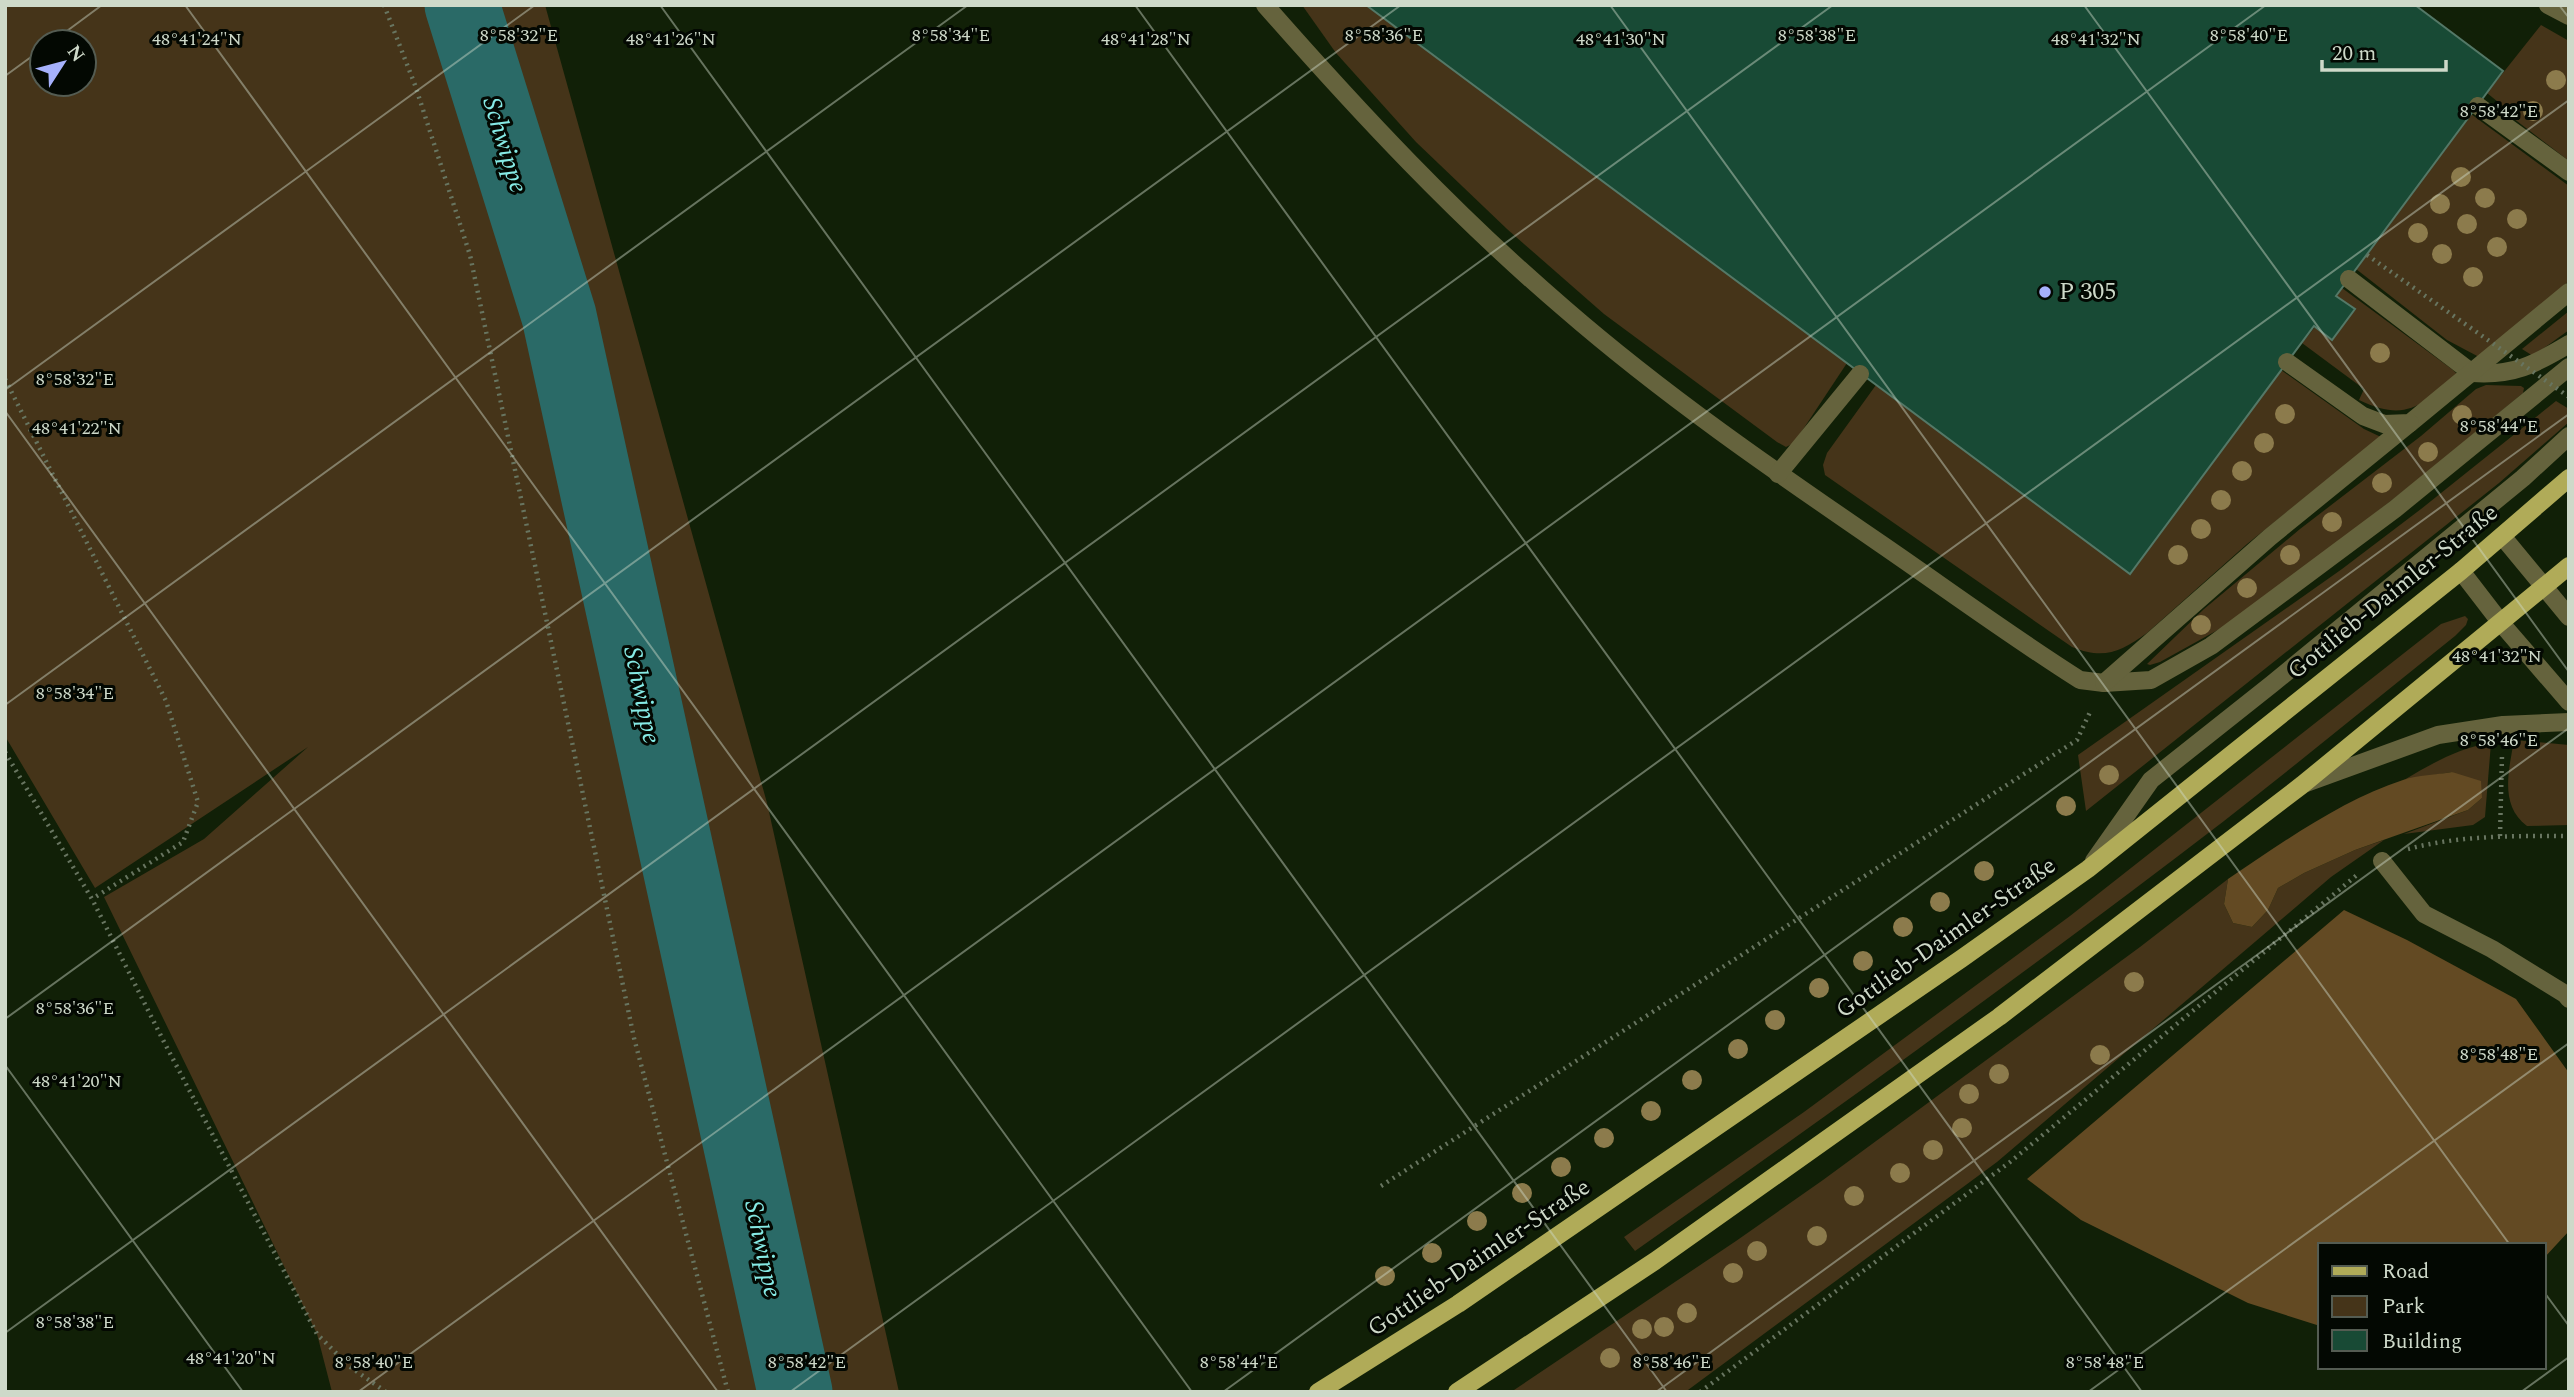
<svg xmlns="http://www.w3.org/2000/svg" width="2574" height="1397" viewBox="0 0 2574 1397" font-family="Spectral,serif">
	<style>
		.green { fill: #453419; fill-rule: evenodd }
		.forest { fill: #634a23 }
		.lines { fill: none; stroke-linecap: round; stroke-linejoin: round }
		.river { stroke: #2a6a67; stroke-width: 75 }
		.building { fill: #184a35; stroke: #547867; stroke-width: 2 }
		.path { stroke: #687560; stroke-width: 4.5; stroke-dasharray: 2 5; stroke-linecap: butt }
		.minor { stroke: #65633d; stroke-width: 18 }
		.major { stroke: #b0ab58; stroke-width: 18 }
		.path-bridge { stroke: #687560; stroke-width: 4.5; stroke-dasharray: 2 5; stroke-linecap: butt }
		.tree { fill: #8c7b4c }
		.ticks { fill: none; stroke: #ced9c9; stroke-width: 2; stroke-opacity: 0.45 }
		.poi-dot { fill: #a6b1fc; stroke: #030802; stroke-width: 2.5 }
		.labels { text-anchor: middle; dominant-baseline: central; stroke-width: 6; stroke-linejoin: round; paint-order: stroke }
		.poi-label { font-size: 24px; fill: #ced9c9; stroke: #030802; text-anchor: start }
		.street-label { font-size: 24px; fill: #ced9c9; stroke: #030802 }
		.water-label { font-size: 26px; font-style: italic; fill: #86eae5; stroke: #030802 }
		.ticks-label { font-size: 18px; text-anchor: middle; fill: #ced9c9; stroke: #030802; stroke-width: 6; stroke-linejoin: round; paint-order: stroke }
	</style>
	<rect width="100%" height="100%" fill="#112007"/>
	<g class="green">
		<path d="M5,5H545L767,803L899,1392H332L317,1334L104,897L204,839L308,747L95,888L5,736ZM84,42V84H42V42Z"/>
		<polygon points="1302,5 1366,5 1847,363 1794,443 1786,447 1777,442 1604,314 1507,229 1416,142 1336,53"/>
		<polygon points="2541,25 2569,41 2569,161 2505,112 2503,106 2487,93"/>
		<polygon points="2471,114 2569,186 2569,281 2479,357 2447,340 2356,269"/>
		<path d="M2342,288L2453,370L2457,374C2422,405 2407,423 2359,400L2364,389L2302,343L2315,327L2354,309L2336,296Z"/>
		<polygon points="2569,311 2569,330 2533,356 2522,349"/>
		<path d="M2281,370L2364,429L2381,437L2247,544L2147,633C2120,652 2104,660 2072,647L1825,475L1823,465L1827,453L1876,385Z"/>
		<polygon points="2486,385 2521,386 2524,388 2523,393 2429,471 2327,551 2225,626 2160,662 2150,665 2147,664 2204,609 2300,529 2421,436 2476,389"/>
		<polygon points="2556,401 2569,409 2569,422 2499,483 2086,811 2078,755 2342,569 2421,509"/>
		<path d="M2465,616L2468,619L2466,625L2455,636C2378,698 2302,760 2224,821C2031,969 1834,1111 1635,1251L1624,1237L1804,1112L2070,916L2441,624Z"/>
		<path d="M2514,740L2569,745V825L2527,826C2499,805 2509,770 2514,740Z"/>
		<path d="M2491,743L2485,817L2473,825L2404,834L2468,810L2482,798L2452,772L2404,780C2433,763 2458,748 2491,743Z"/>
		<polygon points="2384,840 2331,877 1997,1162 1688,1390 1685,1392 1511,1392 1736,1241 1823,1180 2140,947 2228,879 2224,904 2233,923 2252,927 2268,910 2278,888 2304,873 2355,850"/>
	</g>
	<g class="forest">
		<path d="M2452,772L2481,781L2482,798L2468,810L2355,850L2304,873L2278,888L2268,910L2252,927L2233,923L2224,904L2228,879C2280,844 2343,799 2403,780C2418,775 2436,775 2452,772Z"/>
		<polygon points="2344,910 2407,940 2516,999 2569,1073 2569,1231 2544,1258 2544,1245 2320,1245 2320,1326 2248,1303 2081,1220 2027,1179"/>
	</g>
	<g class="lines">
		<polyline class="river" points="462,5 559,316 795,1392"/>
	</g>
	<polygon class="building" points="1366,5 2415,5 2503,71 2336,296 2355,309 2332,340 2314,326 2130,574"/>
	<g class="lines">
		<g class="path">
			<polyline points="384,5 415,85 470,255 634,1038 728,1392"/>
			<polyline points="5,379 166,701 198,802 183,842 92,899"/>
			<polyline points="5,752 92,899 163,1040 317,1334 349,1366 386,1392"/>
			<polyline points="2500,836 2502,755"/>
			<path d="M2408,849C2461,835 2515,836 2569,836"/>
			<polyline points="1381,1186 2077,740 2090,712"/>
			<polyline points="1700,1392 2010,1162 2357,875"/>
		</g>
		<g class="minor">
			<path d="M1265,5C1359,112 1456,216 1565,309C1664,395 1773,470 1881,544C1948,590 2012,637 2080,680L2104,683L2151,680L2211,646L2395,509L2569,367"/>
			<polyline points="2548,5 2569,16"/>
			<polyline points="2478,106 2569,172"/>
			<path d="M2349,279L2472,373C2513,376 2534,365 2569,344"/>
			<polyline points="2287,362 2363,416 2384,424 2410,423 2569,292"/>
			<polyline points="1778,474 1860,374"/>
			<polyline points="2502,536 2569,617"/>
			<polyline points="2461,571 2501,623 2569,702"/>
			<polyline points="2104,683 2270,537 2410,423"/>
			<polyline points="2306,783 2438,735 2503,725 2569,722"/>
			<polyline points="2094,861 2151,780 2272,684 2523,478 2569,436"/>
			<polyline points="2382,861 2424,914 2492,949 2565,994 2569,999"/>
		</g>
		<g class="major">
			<polyline points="1318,1392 1458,1304 1961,959 2088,869 2461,571 2569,478"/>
			<polyline points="1457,1392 1655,1261 1999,1017 2302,785 2569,566"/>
		</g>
		<polyline class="path-bridge" points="2367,255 2569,397"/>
	</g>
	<g class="tree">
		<circle cx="2556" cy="80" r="10"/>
		<circle cx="2533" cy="111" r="10"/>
		<circle cx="2461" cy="177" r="10"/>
		<circle cx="2485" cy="198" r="10"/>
		<circle cx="2440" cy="204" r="10"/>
		<circle cx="2517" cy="219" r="10"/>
		<circle cx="2467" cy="224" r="10"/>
		<circle cx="2418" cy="233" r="10"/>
		<circle cx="2497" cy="247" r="10"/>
		<circle cx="2442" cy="254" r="10"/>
		<circle cx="2473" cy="277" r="10"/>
		<circle cx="2380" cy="353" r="10"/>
		<circle cx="2285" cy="414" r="10"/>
		<circle cx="2462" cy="415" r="10"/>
		<circle cx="2264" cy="443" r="10"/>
		<circle cx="2428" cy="452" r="10"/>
		<circle cx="2242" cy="471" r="10"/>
		<circle cx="2382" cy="483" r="10"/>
		<circle cx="2221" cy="500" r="10"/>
		<circle cx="2332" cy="522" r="10"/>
		<circle cx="2201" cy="529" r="10"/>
		<circle cx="2178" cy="555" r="10"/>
		<circle cx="2290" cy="555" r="10"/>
		<circle cx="2247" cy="588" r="10"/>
		<circle cx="2201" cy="625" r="10"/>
		<circle cx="2109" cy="775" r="10"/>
		<circle cx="2066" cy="806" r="10"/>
		<circle cx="1984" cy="871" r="10"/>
		<circle cx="1940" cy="902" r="10"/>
		<circle cx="1903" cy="927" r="10"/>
		<circle cx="1863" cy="961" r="10"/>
		<circle cx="2134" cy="982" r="10"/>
		<circle cx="1819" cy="988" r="10"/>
		<circle cx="1775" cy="1020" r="10"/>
		<circle cx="1738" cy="1049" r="10"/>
		<circle cx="2100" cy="1055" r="10"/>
		<circle cx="1999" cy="1074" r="10"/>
		<circle cx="1692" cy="1080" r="10"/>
		<circle cx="1969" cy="1094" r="10"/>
		<circle cx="1651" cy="1111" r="10"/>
		<circle cx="1962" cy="1128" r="10"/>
		<circle cx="1604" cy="1138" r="10"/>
		<circle cx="1933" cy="1150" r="10"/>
		<circle cx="1561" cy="1167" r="10"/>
		<circle cx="1900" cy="1173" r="10"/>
		<circle cx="1522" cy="1193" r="10"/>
		<circle cx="1854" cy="1196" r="10"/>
		<circle cx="1477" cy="1221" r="10"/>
		<circle cx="1817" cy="1236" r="10"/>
		<circle cx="1757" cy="1251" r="10"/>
		<circle cx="1432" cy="1253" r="10"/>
		<circle cx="1733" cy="1273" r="10"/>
		<circle cx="1385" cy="1276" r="10"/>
		<circle cx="1687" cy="1313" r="10"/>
		<circle cx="1664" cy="1327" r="10"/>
		<circle cx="1642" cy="1329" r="10"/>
		<circle cx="1610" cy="1358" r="10"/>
	</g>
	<path class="ticks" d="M185,5L1192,1392M660,5L1667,1392M1135,5L2142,1392M1610,5L2510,1245M2084,5L2569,672M2559,5L2569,18M52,42L102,5M5,76L42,49M5,390L535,5M5,411L718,1392M5,705L968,5M5,1019L1401,5M5,1065L243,1392M2544,1292L2569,1326M5,1333L1833,5M358,1392L2266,5M790,1392L2569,100M1223,1392L2569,414M1656,1392L2569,728M2088,1392L2569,1043M2521,1392L2569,1357"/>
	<circle class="poi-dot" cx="2045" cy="292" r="7"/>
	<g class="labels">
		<g class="poi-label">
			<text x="2059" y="292">P 305</text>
		</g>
		<g class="street-label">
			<text transform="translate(2393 592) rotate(-39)">Gottlieb-Daimler-Straße</text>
			<text transform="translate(1946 938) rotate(-35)">Gottlieb-Daimler-Straße</text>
			<text transform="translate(1479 1258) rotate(-34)">Gottlieb-Daimler-Straße</text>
		</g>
		<g class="water-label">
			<text transform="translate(505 145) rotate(73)">Schwippe</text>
			<text transform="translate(642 695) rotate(78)">Schwippe</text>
			<text transform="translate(763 1249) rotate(78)">Schwippe</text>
		</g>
	</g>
	<g class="ticks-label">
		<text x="1817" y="41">8°58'38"E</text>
		<text x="519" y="41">8°58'32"E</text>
		<text x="951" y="41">8°58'34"E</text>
		<text x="1384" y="41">8°58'36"E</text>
		<text x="2249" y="41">8°58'40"E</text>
		<text x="197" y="45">48°41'24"N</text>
		<text x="671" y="45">48°41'26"N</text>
		<text x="1146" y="45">48°41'28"N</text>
		<text x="1621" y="45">48°41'30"N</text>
		<text x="2096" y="45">48°41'32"N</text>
		<text x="2499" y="117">8°58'42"E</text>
		<text x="75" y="385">8°58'32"E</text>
		<text x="2499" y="432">8°58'44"E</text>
		<text x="77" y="434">48°41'22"N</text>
		<text x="2497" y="662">48°41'32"N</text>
		<text x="75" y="699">8°58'34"E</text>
		<text x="2499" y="746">8°58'46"E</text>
		<text x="75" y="1014">8°58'36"E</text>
		<text x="2499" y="1060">8°58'48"E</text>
		<text x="77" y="1087">48°41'20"N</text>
		<text x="75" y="1328">8°58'38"E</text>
		<text x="231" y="1364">48°41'20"N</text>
		<text x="374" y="1368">8°58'40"E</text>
		<text x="807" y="1368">8°58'42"E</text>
		<text x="1239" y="1368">8°58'44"E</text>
		<text x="1672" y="1368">8°58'46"E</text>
		<text x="2105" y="1368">8°58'48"E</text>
	</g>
	<rect width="2574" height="1397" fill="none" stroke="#ced9c9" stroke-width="14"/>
	<rect x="2318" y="1243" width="228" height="126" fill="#030802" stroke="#545c52" stroke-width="2"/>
	<rect x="2332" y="1266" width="35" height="10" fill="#b0ab58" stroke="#545c52" stroke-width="2"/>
	<text x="2382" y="1278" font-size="21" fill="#ced9c9">Road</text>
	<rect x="2332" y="1296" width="35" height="21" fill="#453419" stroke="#545c52" stroke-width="2"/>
	<text x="2382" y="1313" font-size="21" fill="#ced9c9">Park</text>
	<rect x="2332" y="1330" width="35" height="21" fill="#184a35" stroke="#545c52" stroke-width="2"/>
	<text x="2382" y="1348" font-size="21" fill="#ced9c9">Building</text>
	<g transform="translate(63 63) rotate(54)"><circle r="33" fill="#030802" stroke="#545c52" stroke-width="2"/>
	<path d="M0-5L12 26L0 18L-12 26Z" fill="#a6b1fc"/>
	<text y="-10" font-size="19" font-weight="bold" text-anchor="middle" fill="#ced9c9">N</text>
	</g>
	<path d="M2322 60v10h124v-10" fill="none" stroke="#ced9c9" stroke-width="3.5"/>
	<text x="2332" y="60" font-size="21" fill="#ced9c9" stroke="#030802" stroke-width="5" paint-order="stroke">20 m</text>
</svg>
